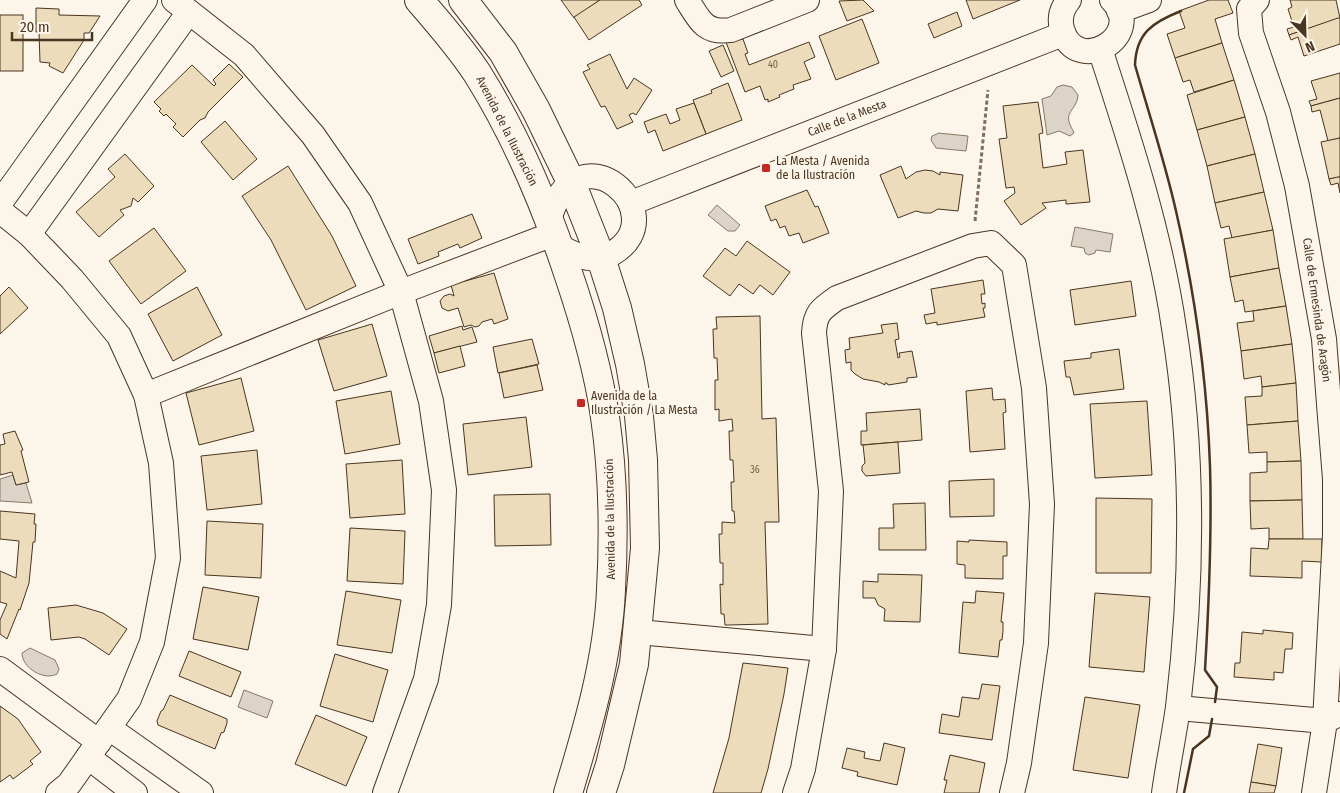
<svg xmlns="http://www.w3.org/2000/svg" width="1340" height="793" viewBox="0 0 1340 793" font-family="'Fira Sans Condensed',sans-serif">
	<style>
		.water { fill: #dcd4c6; stroke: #887966 }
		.building { fill: #ecdcbc; stroke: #4a3520 }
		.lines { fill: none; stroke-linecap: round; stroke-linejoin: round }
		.minor-casing { stroke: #4a3520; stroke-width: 26 }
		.tertiary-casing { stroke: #4a3520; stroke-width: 30 }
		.path { stroke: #7f6f5c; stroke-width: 3; stroke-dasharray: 4 2.5; stroke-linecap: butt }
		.minor { stroke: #fbf6e9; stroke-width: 24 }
		.tertiary { stroke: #fbf6e9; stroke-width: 28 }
		.wall { stroke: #4a3520; stroke-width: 2.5 }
		.poi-dot { fill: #c62828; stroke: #fbf6e9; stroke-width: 2 }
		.labels { text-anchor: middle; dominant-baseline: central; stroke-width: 4; stroke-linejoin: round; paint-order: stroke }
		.number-label { font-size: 10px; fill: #725f47 }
		.street-label { font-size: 12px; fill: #4a3520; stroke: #fbf6e9 }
		.poi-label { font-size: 12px; fill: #4a3520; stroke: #fbf6e9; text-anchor: start }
	</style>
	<rect width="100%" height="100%" fill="#fbf6e9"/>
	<g class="water">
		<path d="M1063,85L1072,87L1078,95C1078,107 1066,111 1069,122C1070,126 1073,130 1074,133L1070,136L1059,131L1047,135L1042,99L1051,96L1057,87Z"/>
		<polygon points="938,133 968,136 966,151 936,148 931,140 932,136 937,134"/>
		<polygon points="717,205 740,225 735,231 728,231 708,215"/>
		<polygon points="1075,227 1113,234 1110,252 1096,250 1095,253 1089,255 1085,253 1084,248 1071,246"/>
		<polygon points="13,475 16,485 26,483 32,503 0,501 0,479"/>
		<path d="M30,648L55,660L59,669L57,674C44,681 22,668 22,653Z"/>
		<polygon points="244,690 273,701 267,718 238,707"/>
	</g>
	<g class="building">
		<polygon points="561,0 600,0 574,18"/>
		<polygon points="600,0 639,0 642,5 589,40 574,17"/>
		<polygon points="863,0 874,11 847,21 839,1"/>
		<polygon points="966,0 1020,0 973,19"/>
		<polygon points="1209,0 1228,0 1233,13 1215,19 1222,43 1175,58 1167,34 1185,28 1179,11"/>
		<polygon points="1290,0 1336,0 1340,18 1289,35 1287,29 1294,27 1288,9 1292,7"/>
		<polygon points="36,8 59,9 59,15 100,16 89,33 84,33 84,40 63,73 49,66 50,63 40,62 39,32 36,32"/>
		<polygon points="957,12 962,26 934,38 928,24"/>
		<rect x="0" y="15" width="23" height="56"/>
		<polygon points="1338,18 1340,18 1340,44 1304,56 1298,37 1291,40 1289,35"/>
		<polygon points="862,19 879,63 836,80 819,36"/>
		<polygon points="743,39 748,53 745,54 749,65 809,42 815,57 804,62 811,79 793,85 794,89 779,95 780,97 768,102 768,99 765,100 760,86 745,92 726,42"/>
		<polygon points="1222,43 1234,80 1194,92 1190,80 1183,82 1175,58"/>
		<polygon points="723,45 734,71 721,77 709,51"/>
		<polygon points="610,54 627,89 634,78 652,90 636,115 633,113 629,115 633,122 617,129 605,106 601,107 583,72 590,69 587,65"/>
		<polygon points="229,64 243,77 208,112 205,118 200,120 183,137 173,127 176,124 166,114 164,116 159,111 161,109 154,102 192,65 214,86 216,84 213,80"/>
		<polygon points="1340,73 1340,98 1311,106 1309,101 1317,99 1311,81"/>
		<polygon points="1234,80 1245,117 1197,130 1187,95"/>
		<polygon points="728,83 742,120 706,134 693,100 712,93 711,90"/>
		<polygon points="1340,98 1340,138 1328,141 1320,110 1312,112 1311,106"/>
		<polygon points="1038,102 1043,133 1039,134 1043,168 1067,164 1065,152 1083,150 1090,202 1066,204 1066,200 1042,203 1046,208 1021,225 1004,201 1015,193 1014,187 1006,188 999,139 1007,138 1003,106"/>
		<polygon points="694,103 706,134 663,151 655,130 648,133 644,122 666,114 670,124 680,120 676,109"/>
		<polygon points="1245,117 1255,154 1207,166 1197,130"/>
		<polygon points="225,121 257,159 233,180 201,142"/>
		<polygon points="1340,138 1340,177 1329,179 1321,142"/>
		<polygon points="125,154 154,186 138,202 133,198 131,206 120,210 124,215 99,237 76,212 115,177 108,169"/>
		<polygon points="1255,154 1264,192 1215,203 1207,166"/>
		<polygon points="288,166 332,236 356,286 306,310 271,240 242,196"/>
		<polygon points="901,166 906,179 916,172 925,170 933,171 940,175 940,172 963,175 958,211 938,209 931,213 924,213 916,211 898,218 880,175"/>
		<polygon points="1338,177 1340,177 1340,193 1338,183 1331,185 1329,179"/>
		<polygon points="807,190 815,207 818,206 829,233 803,243 799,233 789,236 785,226 780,228 776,219 771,221 765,206"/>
		<polygon points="1264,192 1273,230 1232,238 1229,226 1221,228 1215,203"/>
		<polygon points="472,214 482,238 460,248 458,244 438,252 439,256 418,264 408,239"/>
		<polygon points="154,228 186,271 141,304 109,261"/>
		<polygon points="1273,230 1279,268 1230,277 1224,239"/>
		<polygon points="747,241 790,272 773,295 760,285 753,294 739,284 730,296 703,276 725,248 736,256"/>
		<polygon points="1279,268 1286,306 1245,312 1243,300 1235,302 1230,277"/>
		<polygon points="494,273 508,319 494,324 492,319 482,322 479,326 475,327 471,325 464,327 458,308 448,311 442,308 440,301 444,296 450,294 454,296 451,285"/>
		<polygon points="983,280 985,294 981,294 982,304 985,303 985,308 983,308 985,317 937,325 937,322 926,324 924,315 935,313 931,289"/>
		<polygon points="1131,281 1136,316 1075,325 1070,290"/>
		<polygon points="9,287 28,308 0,334 0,296"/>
		<polygon points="197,287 222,335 173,361 148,314"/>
		<polygon points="1286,306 1292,344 1241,351 1237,323 1254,321 1253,311"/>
		<polygon points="760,316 762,419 776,418 779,522 765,522 768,624 728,625 725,625 724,614 721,614 720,584 723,585 723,563 720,563 719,534 722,534 722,522 735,523 734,511 732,511 731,482 734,482 733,460 730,460 729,431 733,431 732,419 719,421 719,409 715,410 715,380 718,380 717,358 714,358 713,329 717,329 716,317"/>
		<polygon points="897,323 899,339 895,340 898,358 900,357 899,353 912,351 917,377 907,378 907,382 888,385 887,383 885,383 885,385 879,382 863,379 855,374 851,370 851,362 846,363 845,350 850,349 849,338 883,333 881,325"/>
		<polygon points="372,324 387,376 334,391 318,340"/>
		<polygon points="462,326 463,330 472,327 477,342 434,353 429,336"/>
		<polygon points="532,339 539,364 498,373 493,347"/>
		<polygon points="1292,344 1296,383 1262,387 1261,376 1244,379 1241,351"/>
		<polygon points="460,346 465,366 439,373 434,353"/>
		<polygon points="1119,349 1124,389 1074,395 1070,377 1066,377 1064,361 1091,358 1091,353"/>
		<polygon points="537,365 543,390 504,398 499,373"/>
		<polygon points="241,378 254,431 199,445 186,393"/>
		<polygon points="1296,383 1298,421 1247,425 1245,397 1262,396 1262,387"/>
		<polygon points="992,388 993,400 1005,399 1006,412 1003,413 1005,449 970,452 966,391"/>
		<polygon points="391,391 400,444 345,454 336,401"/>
		<polygon points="1147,401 1152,475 1095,478 1090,404"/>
		<polygon points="920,409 922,440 861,445 861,431 867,431 866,413"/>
		<polygon points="526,417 532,467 468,475 463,424"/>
		<polygon points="1298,421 1301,461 1267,462 1267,452 1249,453 1247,425"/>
		<polygon points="15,431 23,450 21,451 29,482 16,485 12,472 0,475 0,445 5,444 3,434"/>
		<polygon points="898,442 900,473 866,476 862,471 862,466 865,463 863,445"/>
		<polygon points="257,450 262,504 207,510 201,456"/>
		<polygon points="402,460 405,514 350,518 346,464"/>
		<polygon points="1301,461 1302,500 1250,501 1250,473 1267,472 1267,462"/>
		<polygon points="994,479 994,516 950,517 949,481"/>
		<polygon points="550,494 551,545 495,546 494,495"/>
		<polygon points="1096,498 1152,499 1151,573 1096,573"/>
		<polygon points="1302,500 1303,539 1269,539 1269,528 1251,529 1250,501"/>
		<polygon points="925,503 926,550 879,550 879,528 894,528 893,504"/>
		<polygon points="0,511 35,514 34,524 36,524 35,542 33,542 29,583 20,610 19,609 7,639 0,634 0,620 7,604 0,602 0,571 16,578 19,541 0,539"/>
		<polygon points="207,521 263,524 261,578 205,575"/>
		<polygon points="350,528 405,531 403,584 347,581"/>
		<polygon points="1269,539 1322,539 1322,562 1302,561 1302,578 1250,576 1251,548 1268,549"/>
		<polygon points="969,540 1007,542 1007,556 1003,556 1003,579 965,578 965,565 957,564 957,541 969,542"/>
		<polygon points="878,574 922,575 920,622 884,621 885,609 878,605 875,598 863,598 863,581 878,582"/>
		<polygon points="203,587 259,597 248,650 193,639"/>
		<polygon points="346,591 401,600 392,653 337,645"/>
		<polygon points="976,591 1004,593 1001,622 1003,622 1003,631 1002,640 1000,640 998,657 959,653 963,602 975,603"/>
		<polygon points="1095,593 1150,597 1144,672 1089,667"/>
		<polygon points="76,605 103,613 127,629 109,655 85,639 79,637 51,640 48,608"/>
		<polygon points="1263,630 1293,633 1292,649 1285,649 1283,673 1274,672 1274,680 1234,677 1235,663 1240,663 1242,632 1263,634"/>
		<polygon points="189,651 241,672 231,697 179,676"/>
		<polygon points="335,654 388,670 373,722 320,706"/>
		<polygon points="743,663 788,668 784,694 768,769 761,793 713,793 729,738"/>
		<polygon points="982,684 1000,686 992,740 939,733 942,714 959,717 962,697 979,699"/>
		<polygon points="170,695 227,719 227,723 224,732 221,733 215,749 158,725 157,721 161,711 163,710"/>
		<polygon points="1085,697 1140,705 1128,778 1073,770"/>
		<polygon points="0,706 18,719 41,752 30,761 33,764 13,779 10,775 0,782"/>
		<polygon points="316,715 367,737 346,786 295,764"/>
		<polygon points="884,743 905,748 897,785 857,776 858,772 842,768 847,748 865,752 864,758 880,761"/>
		<polygon points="1258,744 1282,748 1276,786 1251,782"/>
		<polygon points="950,755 985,763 979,793 944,793 947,780 944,780"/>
		<polygon points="1251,782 1276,786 1274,793 1249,793"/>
	</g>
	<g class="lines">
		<defs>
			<g id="minor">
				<polyline points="174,0 244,55 313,135 360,203 401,292 431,401 444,490 439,605 426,679 385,793"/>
				<path d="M687,0C699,19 704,34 731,30L807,0"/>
				<path d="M1069,0C1062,8 1059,18 1062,29C1076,78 1147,35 1112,0"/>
				<polyline points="1257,0 1249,9 1251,33 1278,112 1297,186 1324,339 1330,417 1335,479 1335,535 1325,721 1314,793"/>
				<polyline points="1119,11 1149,0"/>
				<path d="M1100,49C1130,141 1160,232 1174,328C1194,453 1193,581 1178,707C1174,736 1168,764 1164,793"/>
				<polyline points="0,203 145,0"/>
				<polyline points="631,203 1063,34"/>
				<polyline points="0,211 29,234 72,279 119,336 146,395 161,463 168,558 152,642 129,699 69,784 58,793"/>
				<path d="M549,220C577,122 677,214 613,253C595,264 575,256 559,246"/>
				<polyline points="29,234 189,12"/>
				<polyline points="146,395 401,292 540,239"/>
				<polyline points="638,632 824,649"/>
				<polyline points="0,669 99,742"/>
				<polyline points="1178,708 1325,721 1339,714"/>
				<polyline points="109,728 201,793"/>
				<polyline points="88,757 135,793"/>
				<path d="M795,793L803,769L824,649L831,491L814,333C815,313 821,309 837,298L973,246L991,243L1014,265L1034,388L1042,504L1036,643L1019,763L1012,793"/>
			</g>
			<g id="tertiary">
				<path d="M419,0C439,23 460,47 477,73C516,135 545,204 568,273C584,320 598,368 605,417C613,472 614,535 611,590C608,659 588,727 568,793"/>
				<polyline points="463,0 503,52 536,110 571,182 601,258 617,308 630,364 639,416 643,460 645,548 634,664 610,765 601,793"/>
			</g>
		</defs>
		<use href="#minor" class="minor-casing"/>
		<use href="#tertiary" class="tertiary-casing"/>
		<polyline class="path" points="975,221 988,90"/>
		<use href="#minor" class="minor"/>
		<use href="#tertiary" class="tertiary"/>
		<g class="wall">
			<path d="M1181,11C1153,22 1136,33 1135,65C1149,114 1165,162 1176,211C1195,294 1207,381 1210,466C1212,534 1209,602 1205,670L1217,687L1215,702"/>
			<polyline points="1184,793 1193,749 1209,736 1212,719"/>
		</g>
	</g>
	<g class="poi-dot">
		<rect x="761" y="163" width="10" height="10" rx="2.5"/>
		<rect x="576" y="398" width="10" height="10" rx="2.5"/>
	</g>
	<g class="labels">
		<g class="number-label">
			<text x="773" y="65">40</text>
			<text x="755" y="470">36</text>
		</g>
		<g class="street-label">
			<text transform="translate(847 118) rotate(-21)">Calle de la Mesta</text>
			<text transform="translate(507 131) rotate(63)">Avenida de la Ilustración</text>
			<text transform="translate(1317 310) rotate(82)">Calle de Ermesinda de Aragón</text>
			<text transform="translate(610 519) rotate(-91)">Avenida de la Ilustración</text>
		</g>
		<g class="poi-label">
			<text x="776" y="161">La Mesta / Avenida<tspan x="776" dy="14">de la Ilustración</tspan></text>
			<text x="591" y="396">Avenida de la<tspan x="591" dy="14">Ilustración / La Mesta</tspan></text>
		</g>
	</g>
	<g transform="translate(1305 35) rotate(157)" stroke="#fbf6e9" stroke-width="4" paint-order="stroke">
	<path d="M0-4L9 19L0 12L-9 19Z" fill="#4a3520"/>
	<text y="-8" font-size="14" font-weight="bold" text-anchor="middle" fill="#4a3520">N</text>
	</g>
	<path d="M12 32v8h80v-8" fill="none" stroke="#4a3520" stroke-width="2.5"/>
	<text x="20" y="32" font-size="15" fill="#4a3520" stroke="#fbf6e9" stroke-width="4" paint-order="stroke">20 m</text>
</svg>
